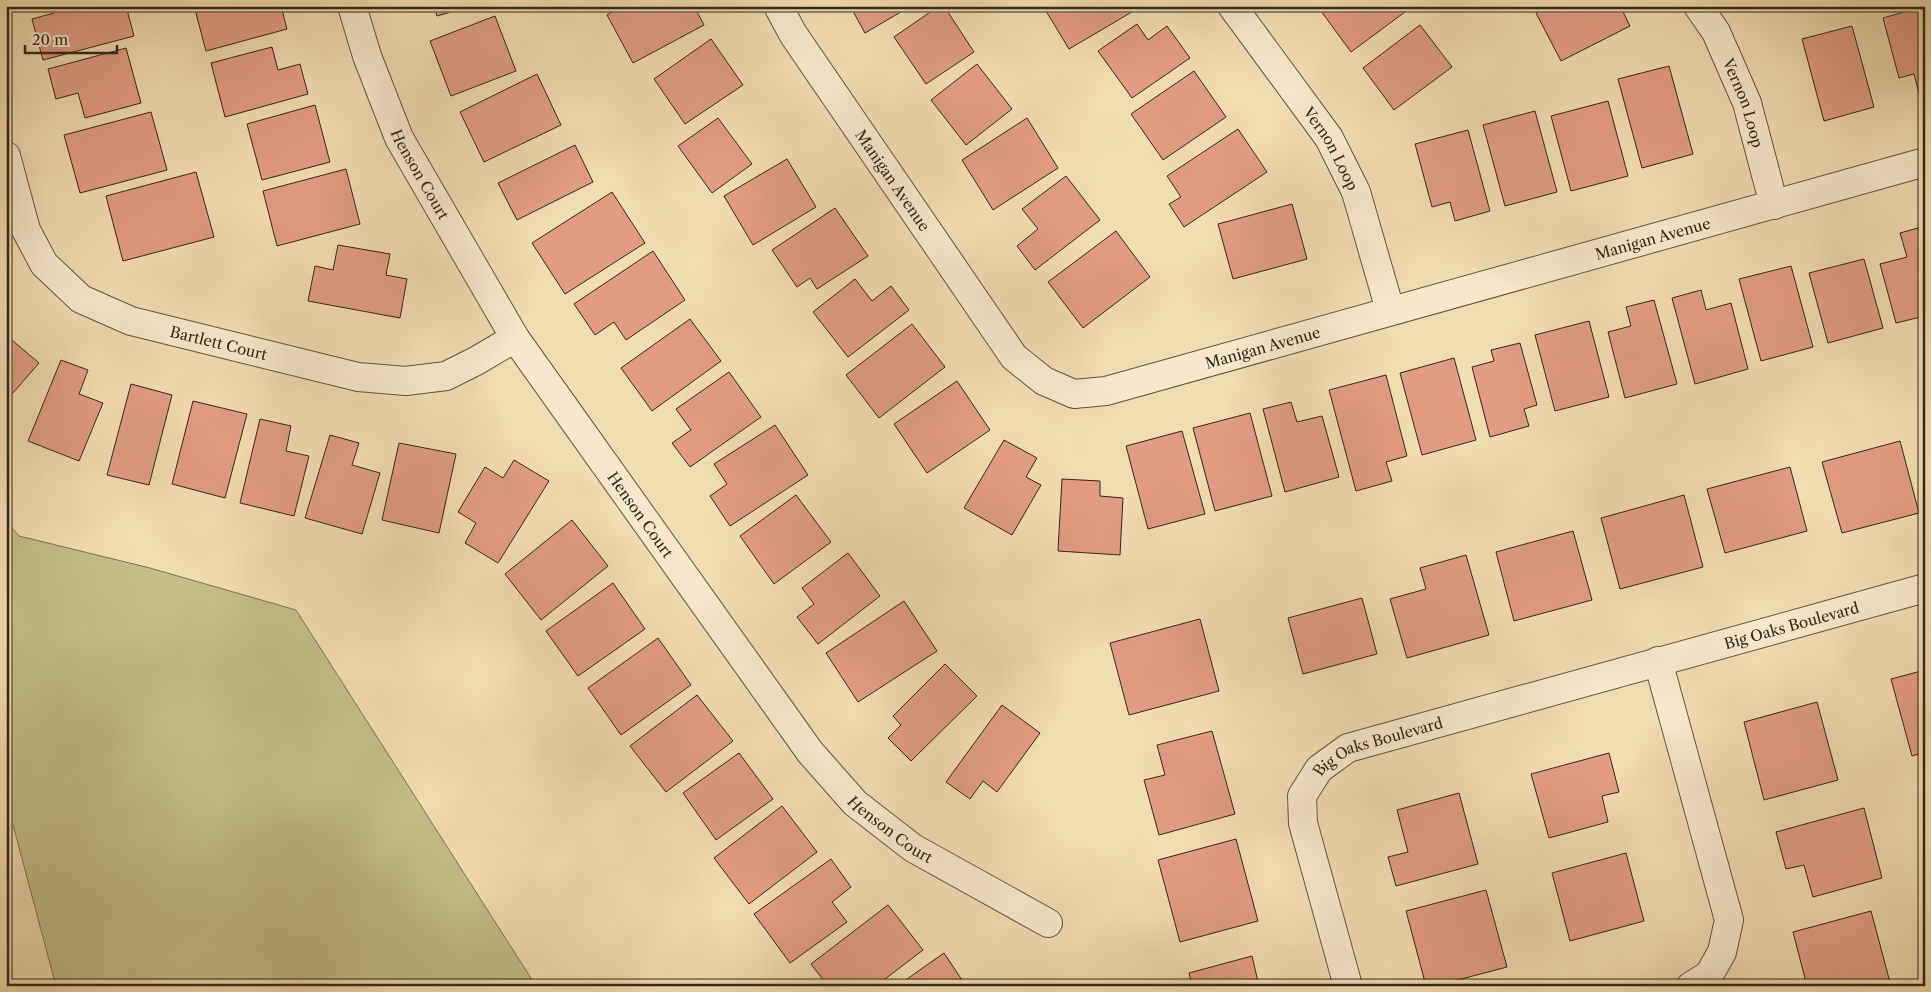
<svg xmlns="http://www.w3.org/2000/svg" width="1931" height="992" viewBox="0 0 1931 992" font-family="'Libre Caslon Text',serif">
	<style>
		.green { fill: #c2be86; stroke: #7a7350 }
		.building { fill: #e29c86; stroke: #33281a }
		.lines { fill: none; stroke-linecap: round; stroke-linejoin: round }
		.minor-casing { stroke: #635540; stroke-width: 30 }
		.minor { stroke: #f7e8cc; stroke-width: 28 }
		.labels { text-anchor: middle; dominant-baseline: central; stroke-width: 4; stroke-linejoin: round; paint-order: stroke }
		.street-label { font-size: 15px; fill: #33281a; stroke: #f7e8cc }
	</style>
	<rect width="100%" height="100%" fill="#f2dcb1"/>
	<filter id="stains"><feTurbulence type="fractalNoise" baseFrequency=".004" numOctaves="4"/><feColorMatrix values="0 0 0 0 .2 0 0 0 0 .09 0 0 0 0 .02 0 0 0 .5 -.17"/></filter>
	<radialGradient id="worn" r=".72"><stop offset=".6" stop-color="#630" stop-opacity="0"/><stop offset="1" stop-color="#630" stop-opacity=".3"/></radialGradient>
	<polygon class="green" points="6,521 19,536 150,568 296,610 536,986 56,986 13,825 6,810"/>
	<g class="building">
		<polygon points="52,6 126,6 134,36 43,60 32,19 54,13"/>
		<polygon points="194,6 281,6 287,29 206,51"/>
		<polygon points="434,6 472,6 437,16"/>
		<polygon points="623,6 670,6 672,11 681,6 694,6 704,25 633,63 607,15"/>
		<polygon points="850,6 911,6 865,33"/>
		<polygon points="939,6 944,6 974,52 926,84 894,37"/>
		<polygon points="1043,6 1142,6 1069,49"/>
		<polygon points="1320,6 1413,6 1351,52 1318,7"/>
		<polygon points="1549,6 1620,6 1630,26 1561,61 1536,13"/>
		<polygon points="1925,6 1925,92 1919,94 1914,74 1899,78 1883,18"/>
		<polygon points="495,16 516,71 451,96 430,41"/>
		<polygon points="1137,24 1148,40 1167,26 1190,58 1132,98 1098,51"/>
		<polygon points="1420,25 1452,67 1394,110 1363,68"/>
		<polygon points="1852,26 1874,107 1824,121 1802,39"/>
		<polygon points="711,39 743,85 685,124 654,79"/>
		<polygon points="272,47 278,70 300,64 308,94 225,117 211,63"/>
		<polygon points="126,48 141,103 85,118 78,93 56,99 48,69"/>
		<polygon points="977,64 1012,109 966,145 931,100"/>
		<polygon points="1669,66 1693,154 1642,168 1618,79"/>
		<polygon points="1194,71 1226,117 1163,160 1131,114"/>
		<polygon points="537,74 561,125 484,162 460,112"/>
		<polygon points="1608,101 1628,176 1571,191 1551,116"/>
		<polygon points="315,105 330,162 262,180 247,124"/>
		<polygon points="1535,111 1557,192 1505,206 1483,125"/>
		<polygon points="151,112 167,170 80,193 64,135"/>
		<polygon points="718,118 752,164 712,193 678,146"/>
		<polygon points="1027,118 1058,168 993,210 962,160"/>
		<polygon points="1238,129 1267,172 1184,227 1169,204 1181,197 1167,176"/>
		<polygon points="1468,130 1490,211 1455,221 1450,202 1432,207 1415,144"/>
		<polygon points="575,145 593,182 517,220 498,183"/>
		<polygon points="787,159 816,207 753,245 724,196"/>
		<polygon points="346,169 360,224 277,246 263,191"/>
		<polygon points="196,172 214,237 123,261 106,196"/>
		<polygon points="1066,176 1100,220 1035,270 1017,246 1038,229 1022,209"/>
		<polygon points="612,192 645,243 565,294 532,243"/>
		<polygon points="1292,204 1307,259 1233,279 1218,224"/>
		<polygon points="835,208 868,256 817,289 810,278 797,287 772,250"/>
		<polygon points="1925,226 1925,316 1896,323 1880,264 1907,257 1900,233"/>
		<polygon points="1116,231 1150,277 1083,328 1048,282"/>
		<polygon points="338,245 390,254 386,275 407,279 400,318 308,301 315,266 333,270"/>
		<polygon points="653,251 685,300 626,340 614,322 595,335 574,304"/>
		<polygon points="1864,259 1883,328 1828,343 1809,273"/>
		<polygon points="1791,266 1813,347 1761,361 1739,279"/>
		<polygon points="855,279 872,301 891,286 909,310 848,357 813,312"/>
		<polygon points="1701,290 1706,310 1731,303 1748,369 1695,384 1672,298"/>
		<polygon points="1654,300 1677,384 1625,398 1608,332 1631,326 1626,307"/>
		<polygon points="690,319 721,361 652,411 621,368"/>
		<polygon points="1589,321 1609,397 1555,411 1535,335"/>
		<polygon points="912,324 945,367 879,418 846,375"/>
		<polygon points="6,335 39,363 6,401"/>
		<polygon points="1520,343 1537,405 1524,409 1529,426 1490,437 1472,367 1494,361 1491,350"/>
		<polygon points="1454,358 1476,440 1422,455 1400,373"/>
		<polygon points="61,360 88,370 79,394 103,403 79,461 28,441"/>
		<polygon points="729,372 761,417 690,467 672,443 691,430 676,409"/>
		<polygon points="1386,375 1407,456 1386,462 1392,481 1356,491 1329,390"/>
		<polygon points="957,381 990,430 927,473 894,424"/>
		<polygon points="131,384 172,395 149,485 107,475"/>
		<polygon points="193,401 247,414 225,498 172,484"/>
		<polygon points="1291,402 1297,422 1322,416 1339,477 1285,492 1263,409"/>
		<polygon points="1250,413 1272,496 1215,511 1193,428"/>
		<polygon points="260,419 291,426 286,451 309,456 294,516 240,503"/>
		<polygon points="775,425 808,475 730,526 710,496 727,484 714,464"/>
		<polygon points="1182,431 1205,514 1148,529 1126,446"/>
		<polygon points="330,435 359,443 352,465 380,473 362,534 305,518"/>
		<polygon points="1004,440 1037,458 1026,477 1041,485 1012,535 964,508"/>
		<polygon points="1900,441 1919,513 1842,533 1822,462"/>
		<polygon points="399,443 456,454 439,533 382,520"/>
		<polygon points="514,460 549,481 498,563 465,543 476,523 458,512 485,467 503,478"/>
		<polygon points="1790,467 1807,531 1725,553 1707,489"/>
		<polygon points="1062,479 1100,481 1100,496 1123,498 1120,555 1058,551"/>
		<polygon points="796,495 831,542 774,584 740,536"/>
		<polygon points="1684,495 1703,567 1620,589 1601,518"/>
		<polygon points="572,520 608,566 541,620 505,574"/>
		<polygon points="1573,531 1592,600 1514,621 1496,552"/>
		<polygon points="848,553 880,596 818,644 797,617 814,604 802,588"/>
		<polygon points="1466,555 1489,635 1407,658 1390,599 1426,589 1420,568"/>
		<polygon points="613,583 645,629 578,676 546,631"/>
		<polygon points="1362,598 1377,654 1303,674 1288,618"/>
		<polygon points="904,601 937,651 858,702 826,653"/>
		<polygon points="1200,619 1219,691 1129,715 1110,643"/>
		<polygon points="658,638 691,685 621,735 588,688"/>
		<polygon points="945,664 977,696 911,761 888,738 901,725 893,716"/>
		<polygon points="1925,670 1925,752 1912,756 1891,679"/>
		<polygon points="697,695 733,741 666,792 630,746"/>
		<polygon points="1817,702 1838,780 1764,800 1744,722"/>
		<polygon points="1002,705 1040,733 997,792 983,781 970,799 946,782"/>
		<polygon points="1212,731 1235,814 1159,835 1144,780 1165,775 1157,745"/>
		<polygon points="739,753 773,799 716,840 683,793"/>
		<polygon points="1609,753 1619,792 1602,796 1608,822 1549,838 1531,774"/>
		<polygon points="1459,793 1478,864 1396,886 1388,857 1408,852 1397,810"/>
		<polygon points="782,806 817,852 749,904 714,858"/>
		<polygon points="1864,808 1882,878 1813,897 1804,865 1786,869 1776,832"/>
		<polygon points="1236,839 1258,921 1180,942 1158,860"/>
		<polygon points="1626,853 1644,921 1570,941 1552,873"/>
		<polygon points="831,859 851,887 832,902 847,922 790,963 754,914"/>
		<polygon points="1486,890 1507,967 1435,986 1426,986 1406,911"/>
		<polygon points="888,905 923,950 876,986 828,986 811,964"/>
		<polygon points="1871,911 1891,986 1807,986 1793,932"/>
		<polygon points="944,953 966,986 897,986"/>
		<polygon points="1252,956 1259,986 1192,986 1189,973"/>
	</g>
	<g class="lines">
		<defs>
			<g id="minor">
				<path id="s1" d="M352,6L367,56L399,138L515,338L810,752L855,803L913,848L1048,923"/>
				<path id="s2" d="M778,6L793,34L1014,357L1044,381L1074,394L1106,391L1925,162"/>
				<path id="s3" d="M1232,6L1329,138L1356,192L1390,310"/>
				<path id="s4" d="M1698,6L1716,32L1747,103L1774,205"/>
				<path id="s5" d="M6,156L26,230L44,264L81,299L131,321L358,377L406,381L446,376L476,361L515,338"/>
				<polyline points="1658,661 1729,920 1722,952 1709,975 1691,986"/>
				<path id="s6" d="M1348,986L1303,823L1302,796L1319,769L1348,748L1925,588"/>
			</g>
		</defs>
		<use href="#minor" class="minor-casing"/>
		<use href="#minor" class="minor"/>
	</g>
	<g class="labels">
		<g class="street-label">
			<text stroke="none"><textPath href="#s4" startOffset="108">Vernon Loop</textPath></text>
			<text stroke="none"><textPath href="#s3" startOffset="174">Vernon Loop</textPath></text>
			<text stroke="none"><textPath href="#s1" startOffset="182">Henson Court</textPath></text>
			<text stroke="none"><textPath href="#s2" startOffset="209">Manigan Avenue</textPath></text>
			<text stroke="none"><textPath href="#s2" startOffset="1094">Manigan Avenue</textPath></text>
			<text stroke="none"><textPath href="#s5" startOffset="311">Bartlett Court</textPath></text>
			<text stroke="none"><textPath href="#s2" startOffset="689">Manigan Avenue</textPath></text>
			<text stroke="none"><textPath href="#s1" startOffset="588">Henson Court</textPath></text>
			<text stroke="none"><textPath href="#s6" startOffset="724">Big Oaks Boulevard</textPath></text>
			<text stroke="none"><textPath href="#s6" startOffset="292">Big Oaks Boulevard</textPath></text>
			<text stroke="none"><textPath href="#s1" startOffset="992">Henson Court</textPath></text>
		</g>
	</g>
	<rect width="1931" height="992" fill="none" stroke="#f2dcb1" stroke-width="25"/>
	<rect x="8" y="8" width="1916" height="977" fill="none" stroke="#33281a" stroke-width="2.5"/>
	<rect x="12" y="12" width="1906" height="967" fill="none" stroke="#33281a"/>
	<path d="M25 45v8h92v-8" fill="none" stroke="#33281a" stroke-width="2.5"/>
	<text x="32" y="45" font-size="15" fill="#33281a" stroke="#f7e8cc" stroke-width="4" paint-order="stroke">20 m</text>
	<rect width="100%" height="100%" filter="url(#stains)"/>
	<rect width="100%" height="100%" fill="url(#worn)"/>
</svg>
